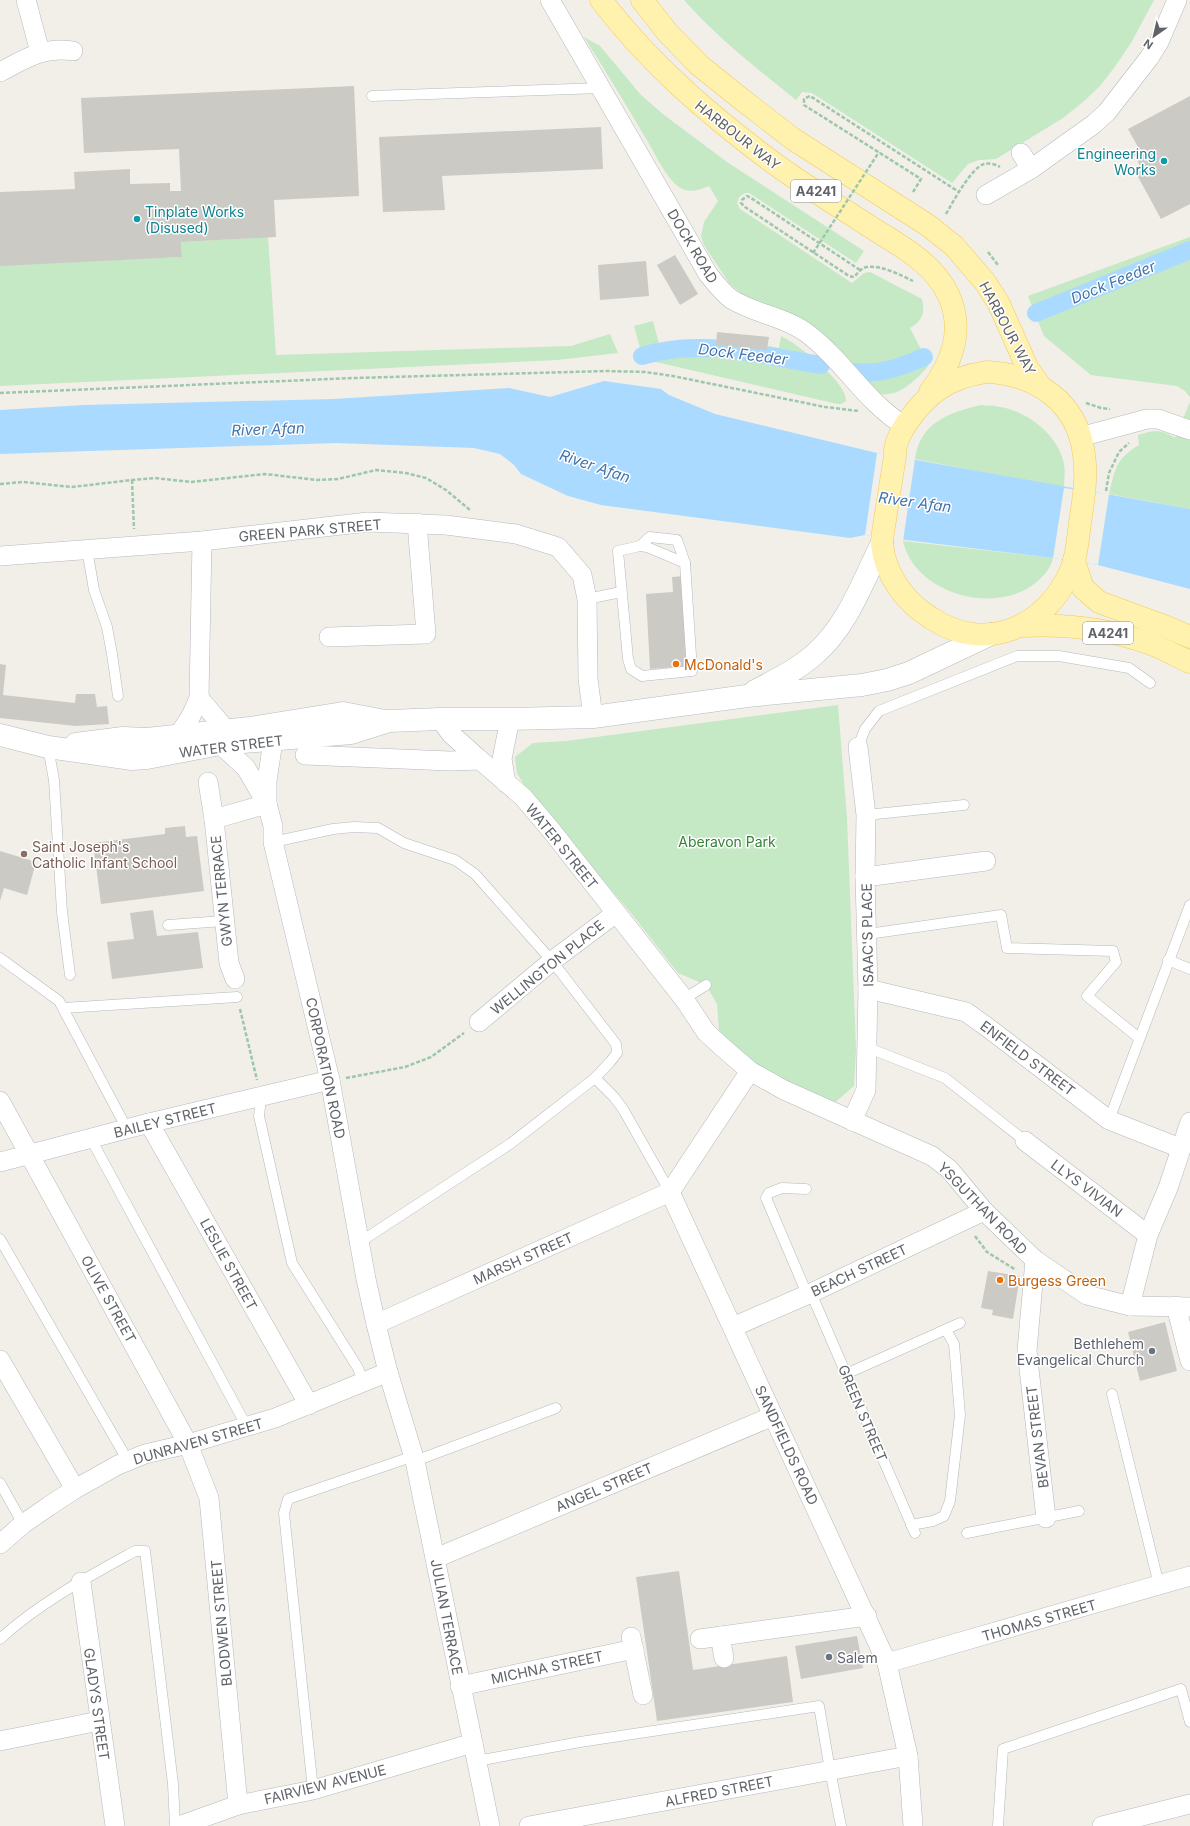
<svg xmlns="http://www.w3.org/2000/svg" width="1190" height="1826" viewBox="0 0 1190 1826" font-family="Inter,sans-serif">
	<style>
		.green { fill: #c5e8c5 }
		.water { fill: #aadaff }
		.pier { fill: #f1efe8 }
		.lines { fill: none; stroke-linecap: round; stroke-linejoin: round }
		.canal { stroke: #aadaff; stroke-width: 18 }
		.building { fill: #cccac5 }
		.lane-casing { stroke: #b5b8bc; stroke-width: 11 }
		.street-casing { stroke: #b5b8bc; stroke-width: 20 }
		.secondary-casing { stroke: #b6babf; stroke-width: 23 }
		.primary-casing { stroke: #f2c960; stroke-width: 23 }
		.path { stroke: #9cc7a9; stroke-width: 2.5; stroke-dasharray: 4 2; stroke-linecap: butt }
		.lane { stroke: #fff; stroke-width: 10 }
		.street { stroke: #fff; stroke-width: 19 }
		.secondary { stroke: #fff; stroke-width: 22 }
		.primary { stroke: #fff2af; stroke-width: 22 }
		.path-bridge { stroke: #9cc7a9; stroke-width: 2.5; stroke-dasharray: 4 2; stroke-linecap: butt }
		.culture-dot { fill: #0f9aa8; stroke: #fff; stroke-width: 1.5 }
		.food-dot { fill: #e8710a; stroke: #fff; stroke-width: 1.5 }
		.education-dot { fill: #8d6e63; stroke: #fff; stroke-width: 1.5 }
		.worship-dot { fill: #6b7280; stroke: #fff; stroke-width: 1.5 }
		.labels { text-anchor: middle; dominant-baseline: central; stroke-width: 3; stroke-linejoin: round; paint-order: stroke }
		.shield { fill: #fff; stroke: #8f9295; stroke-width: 1 }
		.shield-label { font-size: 13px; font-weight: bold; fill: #5f6368 }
		.street-label { font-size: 14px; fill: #5f6368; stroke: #fff }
		.culture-label { font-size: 14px; fill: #0d838f; stroke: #fff; text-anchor: end }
		.food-label { font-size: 14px; fill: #c56008; stroke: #fff; text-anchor: start }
		.park-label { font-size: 14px; fill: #348238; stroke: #fff }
		.education-label { font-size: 14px; fill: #785e54; stroke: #fff; text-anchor: start }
		.worship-label { font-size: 14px; fill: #5b616d; stroke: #fff; text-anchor: end }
		.water-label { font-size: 15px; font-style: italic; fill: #4174aa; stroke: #fff }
	</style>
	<rect width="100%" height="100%" fill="#f1efe8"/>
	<g class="green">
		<path d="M684,0H1154L1131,43L1114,68L1100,86L1083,102L1063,118L996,159L979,160L968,164L952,183L812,93L802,92L796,100C755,67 719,39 684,0Z"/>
		<path d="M584,37L600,46L641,95L664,115L727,162L864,251L856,263L749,193H745L739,197L737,203L740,209L852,283L864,273L870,272L922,299C925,313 923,320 910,328L929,365C918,378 900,397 881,394L744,296L729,283L704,245L701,236L704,222L718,201L709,186C699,190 689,194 679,187C665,177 654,151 645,137C625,103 605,70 584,37Z"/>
		<polygon points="268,237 276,355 571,346 610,334 618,353 557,360 0,386 0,265 182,257 181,242"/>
		<polygon points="1190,237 1190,397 1185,391 1177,386 1091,375 1044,336 1028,296"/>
		<path d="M653,321L660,348L696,344L767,350L768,346L779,348L781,336C797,343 848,383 846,401L841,404H837L643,359L634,326Z"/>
		<path d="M1190,402V509L1109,494C1115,470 1115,459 1139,445L1138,435C1154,430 1161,429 1175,438Z"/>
		<path d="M981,405C987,406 994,405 1000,407C1026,411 1056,433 1063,460C1066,469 1064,478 1064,488L915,459C920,422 949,413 981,405Z"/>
		<path d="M903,541L1053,558C1051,566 1047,572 1041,578C1002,618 915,596 903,541Z"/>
		<polygon points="838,705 847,818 856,1049 854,1086 832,1105 785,1081 753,1062 719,1031 717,1004 706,985 678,973 635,918 527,790 517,773 515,757 533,743 566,741"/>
	</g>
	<polygon class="water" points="604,381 661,389 669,395 715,414 877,453 1190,509 1190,589 1098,565 1053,558 865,535 850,538 601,505 568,496 521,474 514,465 500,454 474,448 336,443 0,454 0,410 84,405 334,399 509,388 550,397"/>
	<g class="pier">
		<polygon points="877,453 915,459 903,541 865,535"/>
		<polygon points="1064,488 1109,494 1098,565 1053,558"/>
	</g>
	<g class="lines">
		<g class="canal">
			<polyline points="1036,313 1190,250"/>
			<path d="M642,356C701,337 762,356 821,365"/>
			<path d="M855,372C880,375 901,367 924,357"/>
		</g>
	</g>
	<g class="building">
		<polygon points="354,86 359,196 274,200 276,237 181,242 182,257 0,266 0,192 75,189 74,172 130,169 130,184 170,183 170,191 181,191 179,149 84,153 81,98"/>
		<polygon points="1190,96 1190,204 1161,219 1136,173 1142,170 1133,152 1139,149 1128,129"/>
		<polygon points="601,127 603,169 442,176 445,210 383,212 379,137"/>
		<polygon points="675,255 698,294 680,305 657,265"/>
		<polygon points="646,261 649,296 600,300 598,265"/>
		<polygon points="717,332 769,337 767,350 716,345"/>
		<polygon points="684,576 689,666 650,669 646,594 673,592 672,577"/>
		<polygon points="0,664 6,665 3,695 75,703 76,694 95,694 97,707 107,706 109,724 76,726 0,718"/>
		<polygon points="185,826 186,837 197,836 204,891 101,904 93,843 165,834 165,828"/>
		<polygon points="0,851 36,862 27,895 4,888 0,901"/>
		<polygon points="153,910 157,936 198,932 203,968 112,979 107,942 134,939 130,913"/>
		<polygon points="988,1271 1020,1276 1013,1319 992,1315 993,1310 981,1308"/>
		<polygon points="1165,1322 1177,1371 1140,1381 1128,1332"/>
		<polygon points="679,1571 693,1670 787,1656 793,1702 657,1721 636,1577"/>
		<polygon points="857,1636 863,1668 801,1679 795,1646"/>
	</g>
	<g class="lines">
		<defs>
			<g id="lane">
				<polyline points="372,96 601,88"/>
				<polygon points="640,546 647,547 685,563 692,671 642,676 631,669 628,659 618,551"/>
				<polyline points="640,546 650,537 677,540 685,563"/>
				<polyline points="87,549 94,590 107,627 112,654 118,696"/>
				<polyline points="587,599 621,592"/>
				<polyline points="48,747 54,780 62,912 70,975"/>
				<polyline points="858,747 865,729 879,711 1017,656 1059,656 1129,668 1150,683"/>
				<polyline points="866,815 964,805"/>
				<polyline points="273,842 333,829 354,827 378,828 404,843 455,860 475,874 552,961 616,1044 617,1053 610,1062 595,1078 510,1144 360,1242"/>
				<polyline points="168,925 224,921"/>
				<polyline points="868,934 1001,915 1007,948 1113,951 1116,962 1087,996 1139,1038"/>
				<polyline points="0,958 59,1001 127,1129"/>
				<polyline points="1168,960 1190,969"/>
				<polyline points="684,999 706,985"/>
				<polyline points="63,1008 237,997"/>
				<polyline points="866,1047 945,1078 1025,1141"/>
				<polyline points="595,1078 614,1097 623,1109 670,1192"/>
				<polyline points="261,1097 259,1116 292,1263 358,1368 363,1382"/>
				<polyline points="1109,1120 1190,905"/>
				<polyline points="91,1139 247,1427"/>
				<polyline points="806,1189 782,1188 769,1193 766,1198 807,1294"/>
				<polyline points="0,1239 128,1461"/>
				<polyline points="811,1293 915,1533"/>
				<polyline points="846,1374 960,1323"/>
				<polyline points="1112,1394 1159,1585"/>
				<polyline points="415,1461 556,1408"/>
				<polyline points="0,1483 23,1524"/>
				<polyline points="911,1525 933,1521 944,1516 950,1501 960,1415 954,1344 946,1330"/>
				<polyline points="967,1533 1079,1511"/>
				<path d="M0,1639C39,1603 88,1577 135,1551H145L173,1784L175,1826"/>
				<polyline points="477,1761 580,1742 819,1706 830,1770 841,1826"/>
				<polyline points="313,1790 284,1513 288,1499 414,1456"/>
				<polyline points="998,1826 1003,1749 1181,1689 1190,1722"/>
			</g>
			<g id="street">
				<polyline points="26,0 40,52"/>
				<path d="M550,0L708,274C715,283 722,292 731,299C755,314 786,317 808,334C844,361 866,403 905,426"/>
				<path d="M0,72C25,59 44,46 73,51"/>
				<polyline points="1021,153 1031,169"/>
				<polyline points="986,195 1031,169 1094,124 1107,112 1149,58 1159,42 1177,0"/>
				<polyline points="1080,437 1147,419 1158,419 1190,430"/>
				<polyline points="0,556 202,541 368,522 446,525 516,534 558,547 582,575 587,599 588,679 593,717"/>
				<polyline points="329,637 426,634 417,523"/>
				<polyline points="199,698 227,731"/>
				<polyline points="440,719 451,734 480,760"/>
				<polyline points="178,736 191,716 199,698 202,541"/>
				<polyline points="220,744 246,768 267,804 273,826 273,842 330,1080 366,1279 376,1324 388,1372 415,1461 490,1826"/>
				<polyline points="305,755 450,761 480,760 523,797 551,830 684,999 706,1032 721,1046 750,1071 784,1090 932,1156 949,1169 984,1211 1035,1260 1087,1295 1130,1306 1190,1307"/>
				<polyline points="208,782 214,819 229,963 235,979"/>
				<polyline points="506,783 502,759 510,719"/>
				<polyline points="214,819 267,804 267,781 273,741"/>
				<polyline points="865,877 986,861"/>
				<polyline points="868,989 966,1012 987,1027 1109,1120 1180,1148"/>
				<polyline points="479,1022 552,961 616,913"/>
				<polyline points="0,1101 188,1444 209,1498 238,1805"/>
				<polyline points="852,1121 866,1090 868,989 865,877 866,815 858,747"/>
				<polyline points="149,1123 309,1405"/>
				<polyline points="1025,1141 1148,1235"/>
				<polyline points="0,1162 149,1123 330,1080"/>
				<polyline points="670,1192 887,1663 908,1756 913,1826"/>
				<polyline points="670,1192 750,1071"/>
				<polyline points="1035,1260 1027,1351 1046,1518"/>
				<polyline points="1130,1306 1148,1235 1168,1188 1190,1122"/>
				<polyline points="1176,1306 1190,1361"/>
				<polyline points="376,1324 670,1192"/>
				<polyline points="733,1327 811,1293 984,1211"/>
				<polyline points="0,1360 75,1489"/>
				<polyline points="0,1544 23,1524 49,1506 75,1489 118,1465 145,1454 188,1444 275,1418 388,1372"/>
				<polyline points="436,1558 773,1416"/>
				<polyline points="81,1582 115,1826"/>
				<polyline points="720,1636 724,1658"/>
				<polyline points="631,1637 643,1695"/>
				<polyline points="700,1639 867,1616"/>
				<polyline points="887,1663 1190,1576"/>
				<polyline points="460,1686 634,1649"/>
				<polyline points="0,1741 99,1721"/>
				<polyline points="179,1826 238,1805 313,1790 473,1743"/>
				<polyline points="529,1826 908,1756"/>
				<polyline points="1102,1826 1190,1804"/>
			</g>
			<g id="secondary">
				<path d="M755,691C776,680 797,670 815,654C848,625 863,581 882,543"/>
				<polyline points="0,735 48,747 132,759 147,758 220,744 351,733 389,721 440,719 510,719 593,717 747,696 862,685 887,680 909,673 991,634"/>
				<polyline points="76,744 123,738 147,739 250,728 343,713 385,721"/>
			</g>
			<g id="primary">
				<path d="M601,0C649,63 708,114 771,161C803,185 839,206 872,228C901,246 933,263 948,294C965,330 952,363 930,392"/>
				<polyline points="642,0 667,32 699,65 735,94 793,139 929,226 954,246 985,282 999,304 1027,367 1040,386"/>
				<path d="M986,372C1036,374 1078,402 1084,455C1087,475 1084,496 1081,516C1078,533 1078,554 1071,570C1046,628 985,654 931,618C905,602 885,575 882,544C882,534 885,523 886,513C889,494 892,475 895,456C894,444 900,434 906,424C927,393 948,378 986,372Z"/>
				<polyline points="1074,561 1083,588 1099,602 1167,627 1190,637"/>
				<path d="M1021,626C1064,624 1110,629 1151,644C1164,649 1177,656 1190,662"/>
			</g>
		</defs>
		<use href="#lane" class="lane-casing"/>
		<use href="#street" class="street-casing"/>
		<use href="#secondary" class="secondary-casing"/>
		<use href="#primary" class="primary-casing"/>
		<g class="path">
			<polyline points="913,192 921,179 804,105 804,99 810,96 959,192"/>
			<path d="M946,214C953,202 971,168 984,164C989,163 995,164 1000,167"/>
			<polyline points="988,252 998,265"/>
			<path d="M860,270L751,198L747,196L742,200L741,203L745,207L849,276L854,277C858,273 861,268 867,267C881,265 901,275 913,281"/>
			<polyline points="0,393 354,378 606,371 645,372 673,376 825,407 859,411"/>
			<polyline points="1086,403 1101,408 1110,409"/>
			<polyline points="132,480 134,529"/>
			<polyline points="0,484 23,482 72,487 132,480 155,478 191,482 265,474 317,480 338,479 376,470 406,473 426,478 446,490 470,510"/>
			<polyline points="1106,491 1109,473 1119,452 1129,443"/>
			<polyline points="240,1009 257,1080"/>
			<polyline points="346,1078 405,1067 431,1057 464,1033"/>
			<polyline points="975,1236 987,1252 1016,1270"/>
		</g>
		<use href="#lane" class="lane"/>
		<use href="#street" class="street"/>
		<use href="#secondary" class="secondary"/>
		<use href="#primary" class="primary"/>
		<polyline class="path-bridge" points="813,253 879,152"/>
	</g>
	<g class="culture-dot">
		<circle cx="1164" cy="161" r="4"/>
		<circle cx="137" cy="219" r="4"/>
	</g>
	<g class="food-dot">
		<circle cx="676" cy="664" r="4"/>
		<circle cx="1000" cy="1280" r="4"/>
	</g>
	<circle class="education-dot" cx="24" cy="854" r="4"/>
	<g class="worship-dot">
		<circle cx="1152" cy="1351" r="4"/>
		<circle cx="829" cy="1657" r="4"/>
	</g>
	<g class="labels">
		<g class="shield">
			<rect x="791" y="180" width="50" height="22" rx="3"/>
			<rect x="1083" y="622" width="50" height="22" rx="3"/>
		</g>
		<g class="shield-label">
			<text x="816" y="191">A4241</text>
			<text x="1108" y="633">A4241</text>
		</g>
		<g class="street-label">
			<text transform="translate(738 135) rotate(38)">HARBOUR WAY</text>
			<text transform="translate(693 246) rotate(59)">DOCK ROAD</text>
			<text transform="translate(1008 328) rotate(62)">HARBOUR WAY</text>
			<text transform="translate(310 530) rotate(-5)">GREEN PARK STREET</text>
			<text transform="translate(231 746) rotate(-7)">WATER STREET</text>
			<text transform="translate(562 846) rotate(51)">WATER STREET</text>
			<text transform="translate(221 891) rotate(-96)">GWYN TERRACE</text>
			<text transform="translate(867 935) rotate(-91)">ISAAC'S PLACE</text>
			<text transform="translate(547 967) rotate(-39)">WELLINGTON PLACE</text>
			<text transform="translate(1028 1058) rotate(37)">ENFIELD STREET</text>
			<text transform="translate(326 1068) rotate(78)">CORPORATION ROAD</text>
			<text transform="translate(165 1120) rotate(-14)">BAILEY STREET</text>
			<text transform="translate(1087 1188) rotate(37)">LLYS VIVIAN</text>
			<text transform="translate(983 1208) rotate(46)">YSGUTHAN ROAD</text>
			<text transform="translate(523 1258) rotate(-24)">MARSH STREET</text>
			<text transform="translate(229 1264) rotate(61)">LESLIE STREET</text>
			<text transform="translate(859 1270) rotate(-25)">BEACH STREET</text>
			<text transform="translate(109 1299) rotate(61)">OLIVE STREET</text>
			<text transform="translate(863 1413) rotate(67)">GREEN STREET</text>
			<text transform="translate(1037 1437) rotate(-97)">BEVAN STREET</text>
			<text transform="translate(198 1441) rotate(-16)">DUNRAVEN STREET</text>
			<text transform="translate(787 1445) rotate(65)">SANDFIELDS ROAD</text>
			<text transform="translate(604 1487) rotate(-23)">ANGEL STREET</text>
			<text transform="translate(447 1617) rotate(79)">JULIAN TERRACE</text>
			<text transform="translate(1039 1620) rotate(-16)">THOMAS STREET</text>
			<text transform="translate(221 1623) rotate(-95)">BLODWEN STREET</text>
			<text transform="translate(547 1667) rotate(-12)">MICHNA STREET</text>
			<text transform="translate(97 1704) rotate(82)">GLADYS STREET</text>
			<text transform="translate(325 1784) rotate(-14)">FAIRVIEW AVENUE</text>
			<text transform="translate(719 1791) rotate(-11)">ALFRED STREET</text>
		</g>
		<g class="culture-label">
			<text x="1156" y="153">Engineering<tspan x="1156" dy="16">Works</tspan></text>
			<text x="145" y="211" text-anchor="start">Tinplate Works<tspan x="145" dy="16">(Disused)</tspan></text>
		</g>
		<g class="food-label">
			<text x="684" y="664">McDonald's</text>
			<text x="1008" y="1280">Burgess Green</text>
		</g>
		<g class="park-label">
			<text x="727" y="841">Aberavon Park</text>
		</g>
		<g class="education-label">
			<text x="32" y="846">Saint Joseph's<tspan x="32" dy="16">Catholic Infant School</tspan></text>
		</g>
		<g class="worship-label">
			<text x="1144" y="1343">Bethlehem<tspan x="1144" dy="16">Evangelical Church</tspan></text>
			<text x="837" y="1657" text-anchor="start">Salem</text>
		</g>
		<g class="water-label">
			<text transform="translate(1113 282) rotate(-22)">Dock Feeder</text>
			<text transform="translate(743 354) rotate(7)">Dock Feeder</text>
			<text transform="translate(268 429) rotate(-2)">River Afan</text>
			<text transform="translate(595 466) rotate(19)">River Afan</text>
			<text transform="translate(915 502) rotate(8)">River Afan</text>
		</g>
	</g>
	<g transform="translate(1154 36) rotate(214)" stroke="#ffffff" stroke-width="3" paint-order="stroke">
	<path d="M0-3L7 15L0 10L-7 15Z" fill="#5f6368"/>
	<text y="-6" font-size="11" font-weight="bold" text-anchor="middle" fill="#5f6368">N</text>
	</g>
</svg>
